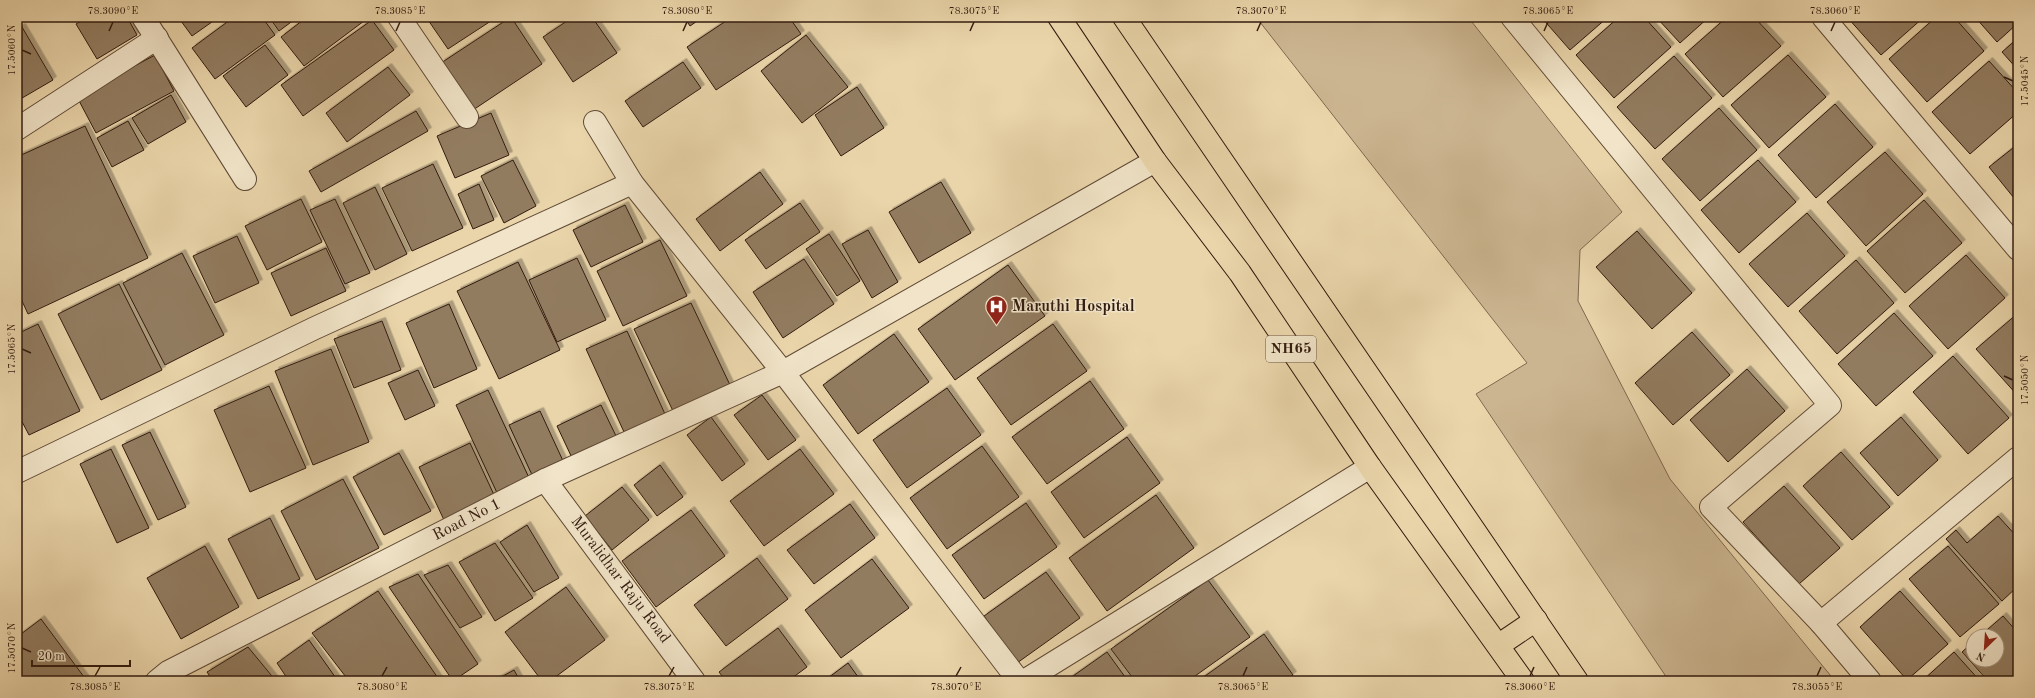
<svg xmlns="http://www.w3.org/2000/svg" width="2035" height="698" viewBox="0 0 2035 698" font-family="'Old Standard TT',serif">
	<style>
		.green { fill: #cbb590; stroke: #7e6850 }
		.building { fill: #927c60; stroke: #321b0f; filter: url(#shadow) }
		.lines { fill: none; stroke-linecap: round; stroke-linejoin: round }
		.street-casing { stroke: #604a36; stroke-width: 24 }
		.highway-casing { stroke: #321b0f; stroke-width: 24 }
		.street { stroke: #f1e4c8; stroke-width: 22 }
		.highway { stroke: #ead5aa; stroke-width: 22 }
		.ticks { fill: none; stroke: #321b0f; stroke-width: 1.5 }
		.labels { text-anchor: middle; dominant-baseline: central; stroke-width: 3; stroke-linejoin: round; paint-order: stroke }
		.shield { fill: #f1e4c8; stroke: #6b5746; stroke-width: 1 }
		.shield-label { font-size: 15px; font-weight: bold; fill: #321b0f }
		.poi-label { font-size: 16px; font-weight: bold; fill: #321b0f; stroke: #f1e4c8; text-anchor: start }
		.street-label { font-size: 16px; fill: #321b0f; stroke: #f1e4c8 }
		.neatline { fill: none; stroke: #321b0f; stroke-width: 1.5 }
		.ticks-label { font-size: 10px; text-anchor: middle; fill: #321b0f }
	</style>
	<defs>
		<filter id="shadow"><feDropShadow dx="3.5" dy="-3.5" stdDeviation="0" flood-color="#0004"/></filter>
	</defs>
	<rect width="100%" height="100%" fill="#ead5aa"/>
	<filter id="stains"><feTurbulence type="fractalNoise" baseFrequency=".005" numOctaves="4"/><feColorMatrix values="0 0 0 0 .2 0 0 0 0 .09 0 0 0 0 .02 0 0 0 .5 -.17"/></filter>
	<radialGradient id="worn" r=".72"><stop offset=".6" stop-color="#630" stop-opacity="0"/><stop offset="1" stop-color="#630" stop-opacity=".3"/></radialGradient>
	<polygon class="green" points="1256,17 1468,17 1622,212 1580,250 1578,301 1670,479 1835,681 1669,681 1476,394 1527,363"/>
	<g class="building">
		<polygon points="88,17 127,17 137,35 97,59 76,24"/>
		<polygon points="178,17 219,17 192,36"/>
		<polygon points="234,17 262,17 275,35 215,79 192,48"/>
		<polygon points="269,17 298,17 279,31"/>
		<polygon points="307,17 367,17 368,18 304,66 281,37"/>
		<polygon points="426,17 497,17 448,49"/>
		<polygon points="511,17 542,64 473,110 441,63"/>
		<polygon points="573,17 592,17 617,53 573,82 543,37"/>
		<polygon points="684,17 703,17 690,26"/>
		<polygon points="732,17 789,17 801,34 716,90 687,47"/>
		<polygon points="1541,17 1608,17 1570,50"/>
		<polygon points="1619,17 1644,17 1671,47 1614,98 1576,55"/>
		<polygon points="1656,17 1709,17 1680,43"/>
		<polygon points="1727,17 1754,17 1781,46 1723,97 1685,54"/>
		<polygon points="1847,17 1924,17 1881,55"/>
		<polygon points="1936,17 1954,17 1984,51 1927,102 1889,59"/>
		<polygon points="1975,17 2018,17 2018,23 1997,42"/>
		<polygon points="372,20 394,50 303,116 281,85"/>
		<polygon points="22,27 53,80 17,101 17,30"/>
		<polygon points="806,35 848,87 802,123 761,71"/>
		<polygon points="2018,38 2018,70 2002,52"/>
		<polygon points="265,45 288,75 246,107 223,76"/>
		<polygon points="155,55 174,91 96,133 77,97"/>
		<polygon points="1788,55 1826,97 1769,148 1731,105"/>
		<polygon points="1674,56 1712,98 1655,149 1617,107"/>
		<polygon points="1989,61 2018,93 2018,112 1970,154 1932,112"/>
		<polygon points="683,62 701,88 643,127 625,101"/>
		<polygon points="388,67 410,95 347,142 326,113"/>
		<polygon points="857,87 884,128 841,156 815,115"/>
		<polygon points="171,95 186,122 148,144 132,118"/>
		<polygon points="1835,104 1873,147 1816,198 1778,155"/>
		<polygon points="1719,108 1757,150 1700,201 1662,159"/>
		<polygon points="416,111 428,131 321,192 309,171"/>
		<polygon points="491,113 509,155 455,178 437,136"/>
		<polygon points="128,121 144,150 112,167 97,138"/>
		<polygon points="85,126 148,258 28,314 17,290 17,157"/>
		<polygon points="2018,144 2018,203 1989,167"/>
		<polygon points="1885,152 1923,194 1866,246 1827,202"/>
		<polygon points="513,160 536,206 504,223 481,176"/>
		<polygon points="1758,160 1796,202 1739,253 1701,210"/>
		<polygon points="433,164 463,228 412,251 382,188"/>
		<polygon points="760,172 783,204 720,251 696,219"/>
		<polygon points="941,182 971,233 919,263 889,212"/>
		<polygon points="479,184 494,220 473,229 458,194"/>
		<polygon points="375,187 407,254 375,270 343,203"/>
		<polygon points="301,199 322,242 267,270 245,226"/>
		<polygon points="335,199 370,273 345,284 310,210"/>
		<polygon points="1924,200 1962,243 1905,293 1867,251"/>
		<polygon points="800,203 820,232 766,269 745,240"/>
		<polygon points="625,205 643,242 591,267 573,230"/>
		<polygon points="1807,213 1845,256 1788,307 1749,264"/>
		<polygon points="868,230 898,282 872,298 842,244"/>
		<polygon points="1637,231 1692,293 1652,329 1596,267"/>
		<polygon points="829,234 860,281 837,296 806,249"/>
		<polygon points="237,236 259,283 215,303 193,256"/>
		<polygon points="660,240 687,296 623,326 597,271"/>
		<polygon points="326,248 346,291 291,316 271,273"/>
		<polygon points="182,253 224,335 165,365 123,283"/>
		<polygon points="1966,255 2005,298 1948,349 1909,306"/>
		<polygon points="577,258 606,320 557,342 529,280"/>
		<polygon points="804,259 834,304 783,338 753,292"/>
		<polygon points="1856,260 1894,303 1837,354 1799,311"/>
		<polygon points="518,262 560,350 499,379 457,291"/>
		<polygon points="1008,265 1045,316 955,380 918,329"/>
		<polygon points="119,284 162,370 101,400 58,314"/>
		<polygon points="691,303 730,385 673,411 634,329"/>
		<polygon points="449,304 477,369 434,388 406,323"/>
		<polygon points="1894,313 1933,356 1876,406 1838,364"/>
		<polygon points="2017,314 2018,315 2018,396 1976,349"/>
		<polygon points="382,321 401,370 354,388 334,339"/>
		<polygon points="38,324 80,411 29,435 17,412 17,334"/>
		<polygon points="1053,324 1087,371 1011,425 977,378"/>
		<polygon points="627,331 665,414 624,432 586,349"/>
		<polygon points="1692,332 1730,375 1673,425 1635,383"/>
		<polygon points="894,334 929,382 858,434 823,385"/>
		<polygon points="331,349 369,442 313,465 275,371"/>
		<polygon points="1953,356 2009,418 1968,454 1913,392"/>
		<polygon points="1747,369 1785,411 1728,462 1690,420"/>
		<polygon points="418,370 435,406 405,420 388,383"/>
		<polygon points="1090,381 1124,429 1047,484 1012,437"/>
		<polygon points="269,386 306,468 250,492 214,410"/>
		<polygon points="947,388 981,435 907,488 873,440"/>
		<polygon points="488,390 531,482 499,497 456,405"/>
		<polygon points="762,395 796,440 768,460 734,415"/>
		<polygon points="601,405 617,438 573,460 557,426"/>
		<polygon points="540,411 564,463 533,477 509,425"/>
		<polygon points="711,417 745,464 722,481 687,435"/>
		<polygon points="1901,417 1938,460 1898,496 1860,453"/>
		<polygon points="150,432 186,507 158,520 122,445"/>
		<polygon points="1127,437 1160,483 1084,538 1051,492"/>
		<polygon points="470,443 495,497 444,520 419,467"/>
		<polygon points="982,446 1019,497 947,549 910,498"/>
		<polygon points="111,449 149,528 117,543 80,464"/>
		<polygon points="800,449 834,494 764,546 730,501"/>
		<polygon points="1841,452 1890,507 1852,540 1803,486"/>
		<polygon points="399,453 431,511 384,535 353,477"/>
		<polygon points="660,465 683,497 657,516 634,485"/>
		<polygon points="343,479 379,548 316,580 281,511"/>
		<polygon points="1784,486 1840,548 1799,584 1743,522"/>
		<polygon points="622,487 649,520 612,550 585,516"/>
		<polygon points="1156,495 1194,548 1107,611 1069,558"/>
		<polygon points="1026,503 1057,547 984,599 952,555"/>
		<polygon points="850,504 875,538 814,584 787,550"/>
		<polygon points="691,510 725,556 656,607 622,561"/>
		<polygon points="1998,516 2018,538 2018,586 2002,601 1946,539 1956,530 1967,543"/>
		<polygon points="270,518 300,579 258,599 228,539"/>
		<polygon points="527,525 559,578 534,592 500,542"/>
		<polygon points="495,543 533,598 495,621 459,562"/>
		<polygon points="205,546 239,607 181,639 147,578"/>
		<polygon points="1948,546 1999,604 1960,637 1909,579"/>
		<polygon points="757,558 788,599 726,646 694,605"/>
		<polygon points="872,559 909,608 841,658 805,610"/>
		<polygon points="448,565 482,617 460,628 424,575"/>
		<polygon points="1046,572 1080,618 1017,663 984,616"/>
		<polygon points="418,574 478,664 453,681 389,587"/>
		<polygon points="1208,580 1250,637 1188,681 1135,681 1111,649"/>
		<polygon points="566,587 605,640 550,681 542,681 505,632"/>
		<polygon points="378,591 440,681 349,681 312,633"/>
		<polygon points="1900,591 1948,644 1907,680 1860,627"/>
		<polygon points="2003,616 2018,633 2018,681 1988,681 1962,652 1973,642 1973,660 1997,660 1997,636 1980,636"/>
		<polygon points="41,619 87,681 17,681 17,637"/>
		<polygon points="778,628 807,667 788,681 726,681 719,672"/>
		<polygon points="1264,634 1293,675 1284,681 1198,681"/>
		<polygon points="309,640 338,681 289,681 277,663"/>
		<polygon points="248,647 276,681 213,681 207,672"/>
		<polygon points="1107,652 1128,681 1066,681"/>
		<polygon points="1954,652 1980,681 1922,681"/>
		<polygon points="848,663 861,681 824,681"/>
		<polygon points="514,670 520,681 494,681"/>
	</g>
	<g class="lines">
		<defs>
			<g id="street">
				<polyline points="143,17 245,179"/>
				<polyline points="399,17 467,117"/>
				<polyline points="1512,17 1830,405 1711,507 1821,623 1870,681"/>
				<polyline points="1823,17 2018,249"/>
				<polyline points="595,122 632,183 783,372 1019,681"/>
				<polyline points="17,129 157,38"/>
				<polyline points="17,472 315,328 632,183"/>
				<polyline points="545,480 694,681"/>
				<polyline points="1821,623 2018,458"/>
				<polyline points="157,681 168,672 545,480 783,372 1155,161"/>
				<polyline points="1024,681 1370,467"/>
			</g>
			<g id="highway">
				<polyline points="1059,17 1155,161 1240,273 1370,467 1523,681"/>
				<polyline points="1124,17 1577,681"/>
				<polyline points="1499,645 1536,620"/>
			</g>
		</defs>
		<use href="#street" class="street-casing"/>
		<use href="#highway" class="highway-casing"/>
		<use href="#street" class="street"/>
		<use href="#highway" class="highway"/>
	</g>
	<path class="ticks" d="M109,31L113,22M396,31L400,22M683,31L687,22M970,31L974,22M1257,31L1261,22M1544,31L1548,22M1831,31L1835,22M22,50L31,54M2004,77L2013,81M22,349L31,353M2004,376L2013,380M22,648L31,652M95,676L100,667M382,676L387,667M669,676L674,667M956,676L961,667M1243,676L1247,667M1530,676L1534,667M1817,676L1821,667"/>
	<defs>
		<symbol id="hospital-pin" viewBox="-11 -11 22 30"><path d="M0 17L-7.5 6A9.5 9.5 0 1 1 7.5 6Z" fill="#8f2418" stroke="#f1e4c8"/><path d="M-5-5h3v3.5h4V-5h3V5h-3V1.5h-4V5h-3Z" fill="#fff"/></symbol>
	</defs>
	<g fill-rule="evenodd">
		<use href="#hospital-pin" x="984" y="294" width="25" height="34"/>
	</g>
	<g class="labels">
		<rect class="shield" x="1266" y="336" width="50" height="26" rx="3"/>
		<g class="shield-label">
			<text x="1291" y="349">NH65</text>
		</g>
		<g class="poi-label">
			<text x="1012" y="307">Maruthi Hospital</text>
		</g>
		<g class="street-label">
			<text transform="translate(467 520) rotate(-27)">Road No 1</text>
			<text transform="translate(620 580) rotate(53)">Muralidhar Raju Road</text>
		</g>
	</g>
	<rect width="2035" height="698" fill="none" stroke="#ead5aa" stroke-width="44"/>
	<g transform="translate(1985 648) rotate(205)"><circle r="19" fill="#f1e4c8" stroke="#a5947e"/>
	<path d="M0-3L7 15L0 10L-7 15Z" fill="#8f2418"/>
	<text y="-6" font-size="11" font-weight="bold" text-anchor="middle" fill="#321b0f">N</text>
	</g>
	<path d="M32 660v6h98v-6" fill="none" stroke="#321b0f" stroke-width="2"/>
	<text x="38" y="660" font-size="12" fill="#321b0f" stroke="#f1e4c8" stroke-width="3" paint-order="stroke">20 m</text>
	<rect x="22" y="22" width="1991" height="654" class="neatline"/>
	<g class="ticks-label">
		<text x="113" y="14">78.3090°E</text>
		<text x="400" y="14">78.3085°E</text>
		<text x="687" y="14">78.3080°E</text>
		<text x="974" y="14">78.3075°E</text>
		<text x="1261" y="14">78.3070°E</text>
		<text x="1548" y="14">78.3065°E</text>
		<text x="1835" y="14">78.3060°E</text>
		<text transform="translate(11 50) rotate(-90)" y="4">17.5060°N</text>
		<text transform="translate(2024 81) rotate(-90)" y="4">17.5045°N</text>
		<text transform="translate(11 349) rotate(-90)" y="4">17.5065°N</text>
		<text transform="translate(2024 380) rotate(-90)" y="4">17.5050°N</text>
		<text transform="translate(11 648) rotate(-90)" y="4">17.5070°N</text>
		<text x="95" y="690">78.3085°E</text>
		<text x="382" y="690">78.3080°E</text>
		<text x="669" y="690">78.3075°E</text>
		<text x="956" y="690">78.3070°E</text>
		<text x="1243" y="690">78.3065°E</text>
		<text x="1530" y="690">78.3060°E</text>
		<text x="1817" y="690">78.3055°E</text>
	</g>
	<rect width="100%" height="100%" filter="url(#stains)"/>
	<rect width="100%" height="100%" fill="url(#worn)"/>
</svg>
